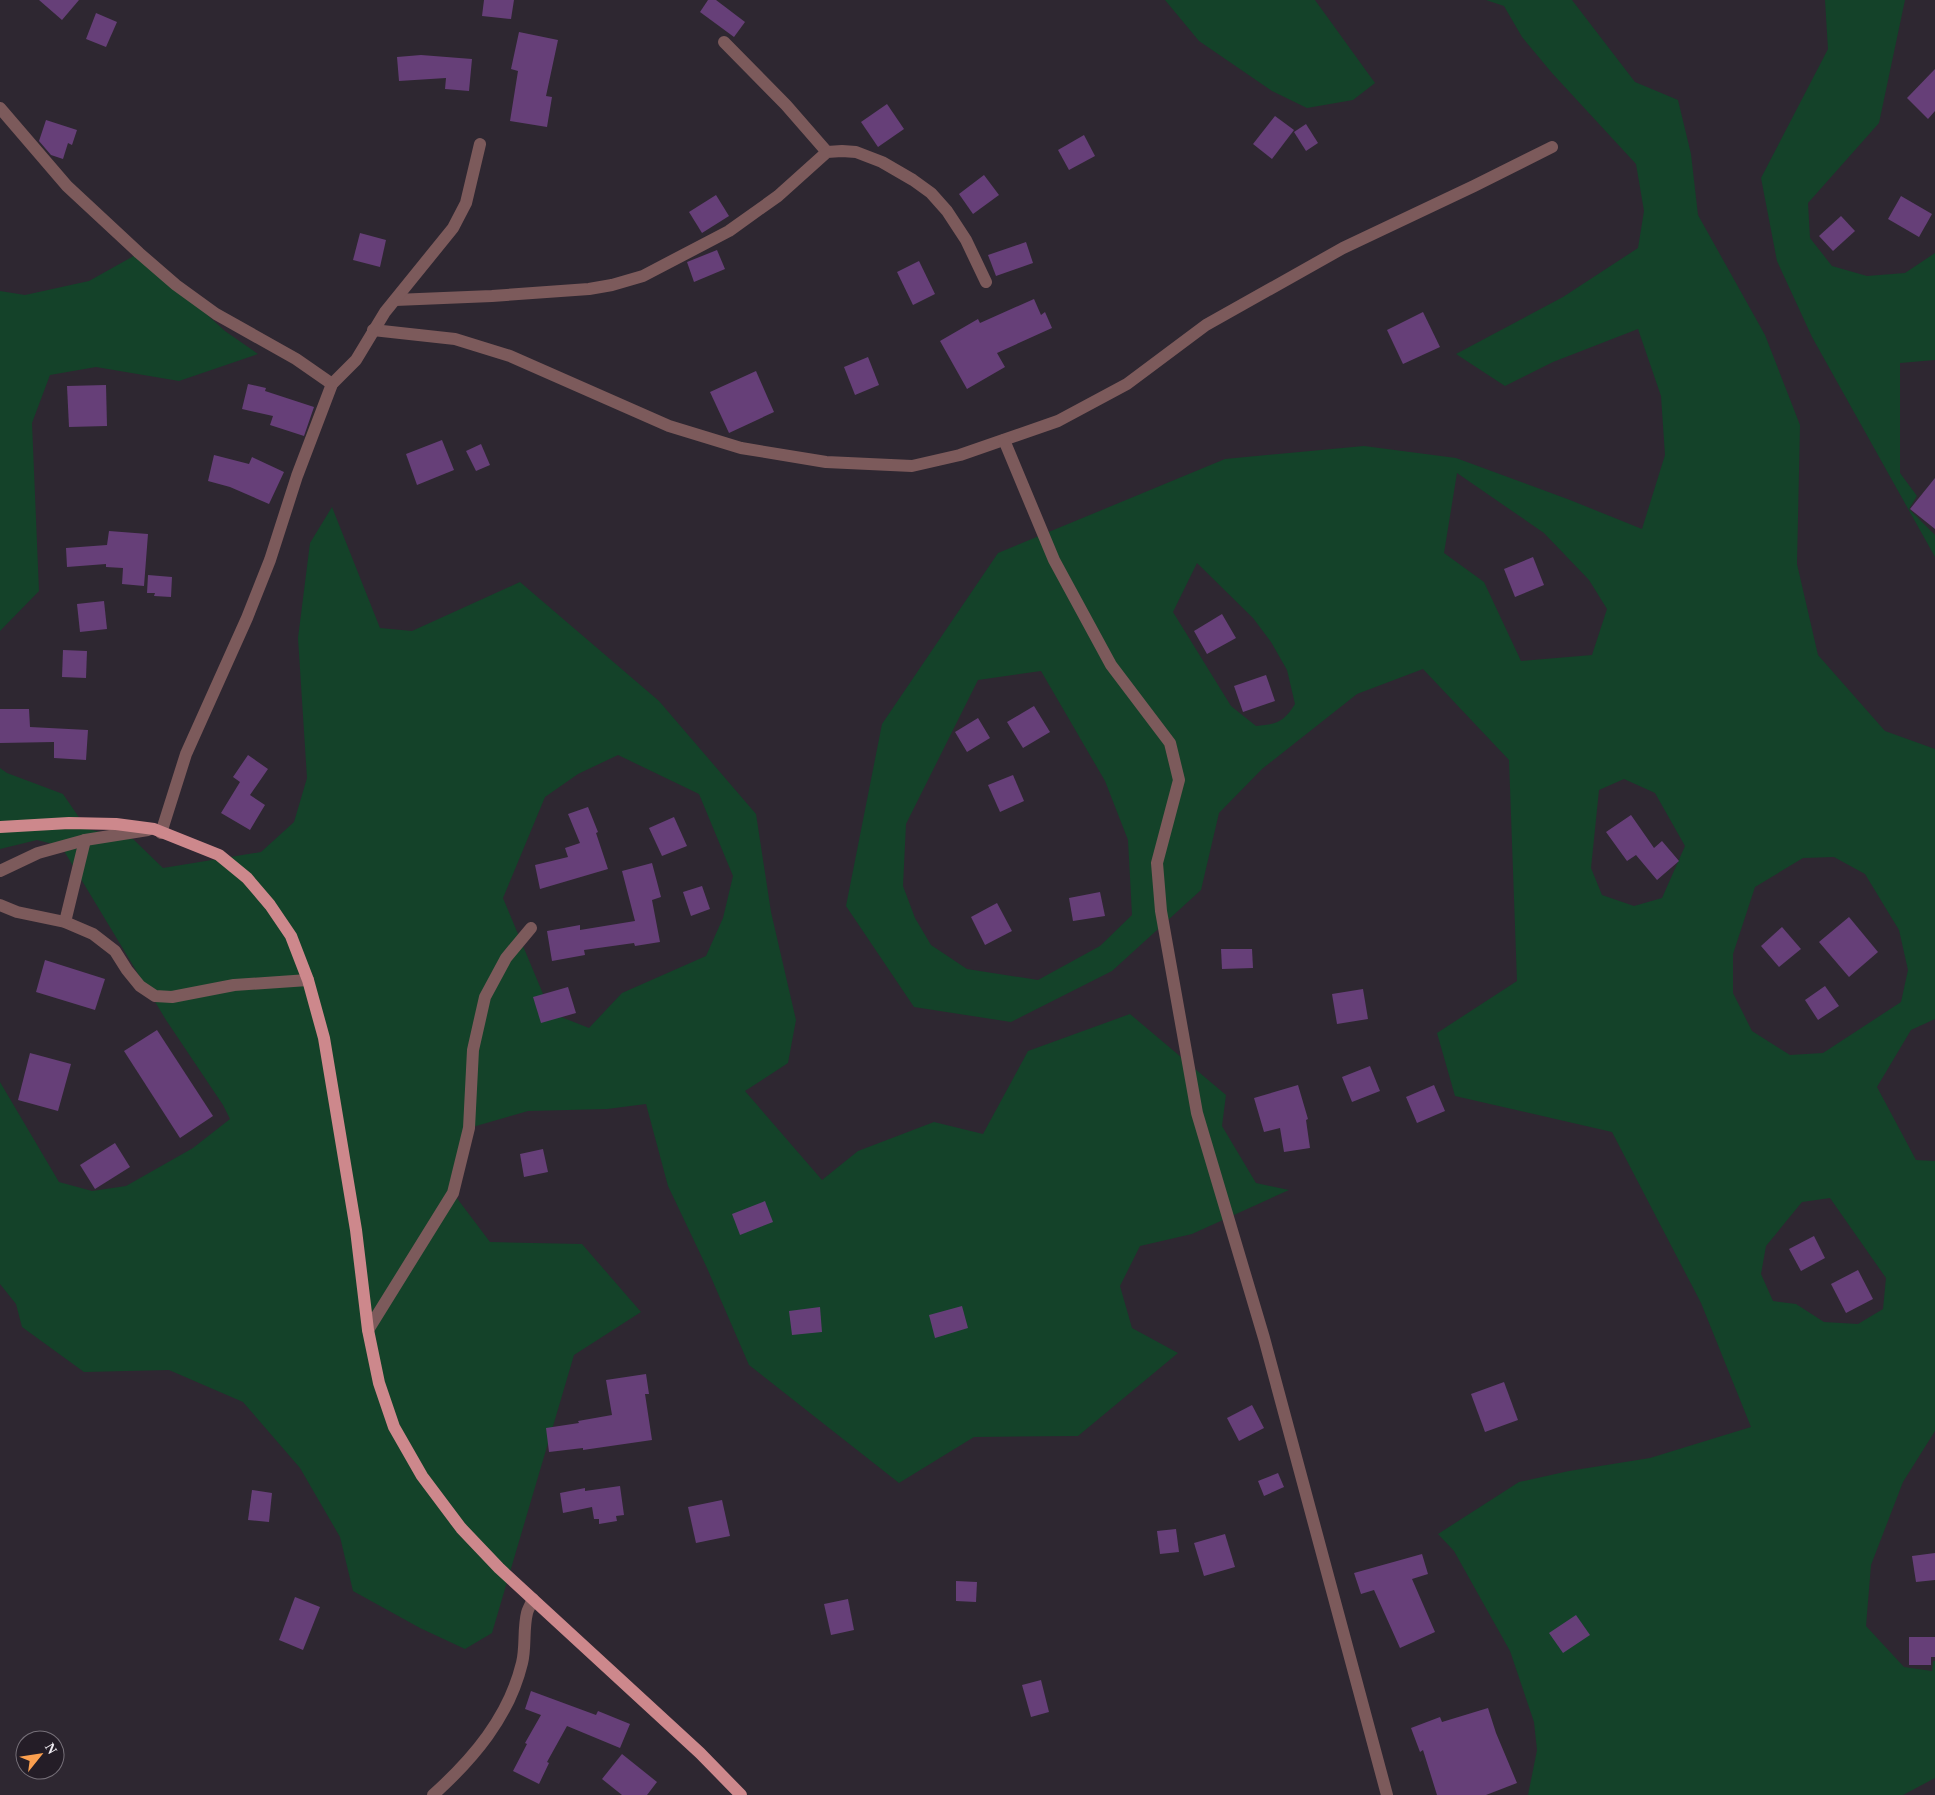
<svg xmlns="http://www.w3.org/2000/svg" width="1935" height="1795" viewBox="0 0 1935 1795" font-family="'Times New Roman',serif">
	<style>
		.green { fill: #144229; fill-rule: evenodd }
		.building { fill: #663f78 }
		.lines { fill: none; stroke-linecap: round; stroke-linejoin: round }
		.minor { stroke: #7c5a5b; stroke-width: 12 }
		.major { stroke: #cd888c; stroke-width: 12 }
	</style>
	<rect width="100%" height="100%" fill="#2e2731"/>
	<g class="green">
		<polygon points="1165,0 1315,0 1375,83 1353,100 1307,108 1272,91 1199,41"/>
		<path d="M1486,0H1572L1635,82L1678,100L1691,154L1698,215L1765,335L1800,425L1797,564L1818,655L1885,731L1935,749V1019L1911,1030L1877,1087L1916,1160L1935,1161V1431L1903,1482L1871,1565L1866,1626L1904,1667L1932,1671L1933,1661H1935V1778L1903,1795H1528L1537,1750L1534,1722L1510,1651L1454,1551L1438,1534L1519,1482L1569,1471L1650,1458L1751,1427L1701,1303L1612,1132L1455,1096L1437,1033L1517,981L1509,760L1423,669L1357,694L1262,769L1219,813L1201,890L1112,971L1011,1022L914,1007L846,906L882,724L998,553L1225,459L1364,446L1456,458L1570,500L1642,529L1665,455L1661,396L1638,329L1553,362L1505,386L1456,354L1563,297L1638,248L1644,211L1636,164L1552,73L1522,37L1504,6ZM1457,473L1544,533L1589,580L1607,609L1592,655L1521,661L1484,582L1444,553ZM1197,563L1253,618L1271,642L1287,670L1295,704C1284,722 1277,724 1256,726L1231,706L1173,612ZM1041,671L1105,781L1128,840L1132,915L1100,946L1038,980L967,969L931,945L915,918L903,886L906,824L978,680ZM1624,779L1655,793L1685,846L1662,898L1634,906L1602,895L1591,868L1599,790ZM1834,857L1865,874L1899,930L1908,970L1901,1002L1823,1053L1790,1055L1752,1031L1733,993V954L1755,887L1803,858ZM1830,1198L1886,1278L1883,1309L1858,1324L1824,1322L1796,1304L1773,1301L1761,1274L1766,1246L1802,1202Z"/>
		<polygon points="1825,0 1905,0 1879,123 1808,203 1810,238 1832,266 1867,276 1905,273 1935,253 1935,360 1900,363 1900,473 1917,496 1909,509 1935,535 1935,557 1812,337 1777,261 1761,178 1828,49"/>
		<polygon points="139,253 225,331 258,354 179,381 96,367 50,375 32,423 39,591 0,631 0,291 25,295 89,281"/>
		<path d="M332,507L380,628L412,631L520,582L659,701L756,814L771,912L796,1020L788,1063L745,1091L822,1180L858,1151L934,1122L983,1134L1028,1051L1130,1014L1226,1095L1222,1126L1256,1183L1289,1190L1192,1234L1140,1246L1120,1286L1132,1328L1178,1353L1078,1436L974,1437L899,1483L749,1365L707,1268L668,1186L646,1104L607,1109L528,1111L469,1128L453,1193L490,1242L582,1244L641,1312L574,1355L492,1633L465,1649L420,1628L353,1591L340,1537L300,1468L243,1402L169,1370L84,1372L22,1327L16,1304L0,1284V1082L59,1182L92,1191L126,1186L193,1148L230,1119L223,1105L166,1020L61,846L37,840L0,849V768L7,773L63,794L87,829L133,839L163,868L261,852L294,822L307,778L298,638L310,543ZM618,755L699,794L733,876L723,918L706,956L622,993L589,1028L551,1013L503,898L545,797L578,774Z"/>
	</g>
	<g class="building">
		<polygon points="39,0 79,0 62,20"/>
		<polygon points="484,0 514,0 511,19 482,16"/>
		<polygon points="708,0 716,0 745,22 734,37 700,12"/>
		<polygon points="96,13 117,22 106,47 86,39"/>
		<polygon points="519,32 558,40 546,96 552,97 547,127 510,121 518,71 511,69"/>
		<polygon points="421,55 472,59 469,91 445,89 446,78 399,81 397,57"/>
		<polygon points="1935,69 1935,111 1928,119 1907,98"/>
		<polygon points="887,104 904,129 878,147 861,122"/>
		<polygon points="1275,116 1294,130 1272,159 1253,144"/>
		<polygon points="46,120 77,130 72,145 68,143 63,159 51,155 39,141"/>
		<polygon points="1306,124 1318,143 1306,151 1294,132"/>
		<polygon points="1084,135 1095,156 1069,170 1058,150"/>
		<polygon points="984,175 999,195 973,214 959,194"/>
		<polygon points="716,195 729,216 702,233 689,212"/>
		<polygon points="1901,196 1932,214 1919,237 1888,219"/>
		<polygon points="1841,216 1855,231 1833,251 1819,236"/>
		<polygon points="360,233 386,240 380,267 353,260"/>
		<polygon points="1026,242 1033,263 996,276 988,255"/>
		<polygon points="717,250 725,269 694,282 687,262"/>
		<polygon points="919,261 935,294 913,305 897,272"/>
		<polygon points="1034,299 1041,315 1045,312 1052,328 997,353 1005,367 967,389 940,341 978,319 980,323"/>
		<polygon points="1423,312 1440,347 1403,364 1387,330"/>
		<polygon points="868,357 879,385 855,395 844,367"/>
		<polygon points="756,371 774,412 729,433 710,392"/>
		<polygon points="248,384 266,388 265,391 314,407 304,436 270,425 273,416 242,409"/>
		<polygon points="106,385 107,426 69,427 67,386"/>
		<polygon points="442,440 454,470 417,485 406,454"/>
		<polygon points="481,444 490,465 476,471 466,451"/>
		<polygon points="214,455 249,464 252,457 284,472 269,504 230,487 208,481"/>
		<polygon points="1935,478 1935,529 1910,509"/>
		<polygon points="109,531 148,534 144,586 122,584 123,568 106,567 106,564 67,567 66,548 107,545"/>
		<polygon points="1533,557 1544,585 1515,597 1504,569"/>
		<polygon points="148,575 172,577 171,597 154,596 155,593 147,593"/>
		<polygon points="104,601 107,629 80,632 77,604"/>
		<polygon points="1222,614 1236,638 1207,654 1194,631"/>
		<polygon points="63,650 87,651 86,678 62,677"/>
		<polygon points="1266,675 1275,701 1243,712 1234,686"/>
		<polygon points="1034,706 1050,732 1023,748 1007,722"/>
		<polygon points="0,709 29,709 30,727 88,730 86,760 54,758 54,742 0,743"/>
		<polygon points="978,718 990,738 967,752 955,732"/>
		<polygon points="248,755 268,769 250,795 265,805 250,830 221,813 240,782 233,777"/>
		<polygon points="1013,775 1024,801 1000,812 988,785"/>
		<polygon points="588,807 598,832 596,833 608,869 540,889 535,865 568,857 565,848 580,843 568,814"/>
		<polygon points="1631,815 1654,848 1662,841 1679,861 1657,880 1636,855 1627,861 1606,832"/>
		<polygon points="674,817 687,846 662,856 649,828"/>
		<polygon points="652,863 661,897 652,900 660,942 635,946 634,943 584,950 585,955 552,961 547,931 580,925 580,930 635,921 622,871"/>
		<polygon points="702,886 710,909 691,916 683,892"/>
		<polygon points="1100,892 1105,916 1073,921 1069,898"/>
		<polygon points="997,903 1012,931 985,945 971,917"/>
		<polygon points="1849,917 1878,952 1849,977 1819,942"/>
		<polygon points="1782,927 1801,949 1779,967 1761,946"/>
		<polygon points="1221,949 1252,949 1253,968 1222,969"/>
		<polygon points="45,960 105,979 95,1010 36,992"/>
		<polygon points="1825,986 1839,1006 1818,1020 1805,1000"/>
		<polygon points="568,987 576,1013 541,1023 533,997"/>
		<polygon points="1363,989 1368,1019 1337,1024 1332,994"/>
		<polygon points="157,1030 213,1116 180,1138 124,1051"/>
		<polygon points="30,1053 71,1064 58,1111 18,1100"/>
		<polygon points="1370,1066 1380,1091 1352,1102 1342,1077"/>
		<polygon points="1298,1085 1308,1119 1306,1120 1310,1148 1284,1152 1280,1128 1264,1132 1254,1098"/>
		<polygon points="1434,1085 1445,1111 1417,1123 1406,1097"/>
		<polygon points="115,1143 130,1167 95,1189 80,1165"/>
		<polygon points="543,1149 548,1172 524,1177 520,1154"/>
		<polygon points="765,1201 773,1222 740,1235 732,1214"/>
		<polygon points="1814,1236 1825,1258 1801,1271 1789,1249"/>
		<polygon points="1858,1270 1873,1299 1846,1313 1831,1284"/>
		<polygon points="962,1306 968,1328 935,1338 929,1315"/>
		<polygon points="820,1307 822,1332 792,1335 789,1311"/>
		<polygon points="646,1374 649,1394 645,1394 652,1440 583,1450 583,1448 549,1452 546,1428 579,1423 578,1421 612,1415 606,1380"/>
		<polygon points="1504,1382 1518,1420 1485,1432 1471,1394"/>
		<polygon points="1252,1405 1264,1428 1239,1441 1227,1418"/>
		<polygon points="1278,1473 1284,1487 1264,1496 1258,1481"/>
		<polygon points="620,1486 624,1515 616,1516 617,1521 599,1524 599,1519 594,1519 592,1507 563,1513 560,1493 585,1488 585,1491"/>
		<polygon points="252,1490 272,1493 269,1522 248,1520"/>
		<polygon points="722,1500 730,1536 696,1543 688,1507"/>
		<polygon points="1176,1529 1179,1552 1160,1554 1157,1531"/>
		<polygon points="1225,1534 1235,1567 1204,1576 1194,1543"/>
		<polygon points="1935,1553 1935,1580 1916,1582 1912,1556"/>
		<polygon points="1422,1554 1428,1574 1412,1579 1435,1632 1400,1648 1374,1590 1361,1594 1354,1573"/>
		<polygon points="956,1581 977,1582 976,1602 956,1601"/>
		<polygon points="295,1597 320,1607 303,1650 279,1640"/>
		<polygon points="848,1599 854,1630 831,1635 824,1604"/>
		<polygon points="1576,1615 1590,1635 1563,1653 1549,1633"/>
		<polygon points="1909,1637 1935,1637 1935,1657 1931,1657 1931,1665 1909,1665"/>
		<polygon points="1041,1680 1049,1712 1031,1717 1022,1685"/>
		<polygon points="531,1691 596,1715 598,1711 630,1724 620,1748 567,1726 547,1762 549,1763 539,1784 513,1771 527,1744 525,1743 541,1715 525,1709"/>
		<polygon points="1488,1708 1496,1733 1517,1783 1486,1795 1437,1795 1423,1750 1420,1752 1411,1728 1440,1717 1442,1722"/>
		<polygon points="622,1754 657,1782 647,1795 622,1795 602,1779"/>
	</g>
	<g class="lines">
		<g class="minor">
			<polyline points="724,42 786,105 827,152"/>
			<polyline points="0,108 67,186 139,253 176,285 216,314 296,359 332,384"/>
			<polyline points="395,300 492,296 589,289 612,285 643,276 729,231 778,196 827,152 842,151 856,152 882,162 913,180 931,193 947,211 966,240 986,282"/>
			<polyline points="373,330 455,339 510,356 669,426 741,448 826,462 912,466 960,455 1058,421 1127,384 1206,325 1343,248 1474,186 1552,147"/>
			<polyline points="1004,440 1054,560 1111,665 1170,743 1179,780 1157,863 1161,911 1197,1113 1264,1338 1387,1795"/>
			<polyline points="161,833 186,754 247,618 270,560 297,476 332,384 356,360 385,312 453,228 466,203 480,144"/>
			<polyline points="0,871 38,853 85,840 148,830"/>
			<polyline points="0,905 17,912 65,922 93,934 115,951 127,970 140,986 155,996 172,997 234,985 308,980"/>
			<polyline points="65,922 85,840"/>
			<polyline points="368,1330 453,1193 469,1128 473,1050 485,997 506,958 531,928"/>
			<path d="M433,1795C473,1759 509,1717 522,1663C526,1647 523,1629 527,1613C528,1609 531,1604 533,1599"/>
		</g>
		<polyline class="major" points="0,827 69,823 116,824 154,829 219,855 247,878 270,905 291,936 308,980 324,1038 356,1230 368,1330 379,1383 394,1427 422,1476 461,1528 499,1568 700,1753 741,1795"/>
	</g>
	<g transform="translate(40 1755) rotate(60)"><circle r="24" fill="#241d27" stroke="#767079"/>
	<path d="M0-4L9 19L0 12L-9 19Z" fill="#fa9f4f"/>
	<text y="-8" font-size="14" font-weight="bold" text-anchor="middle" fill="#f1edf3">N</text>
	</g>
</svg>
